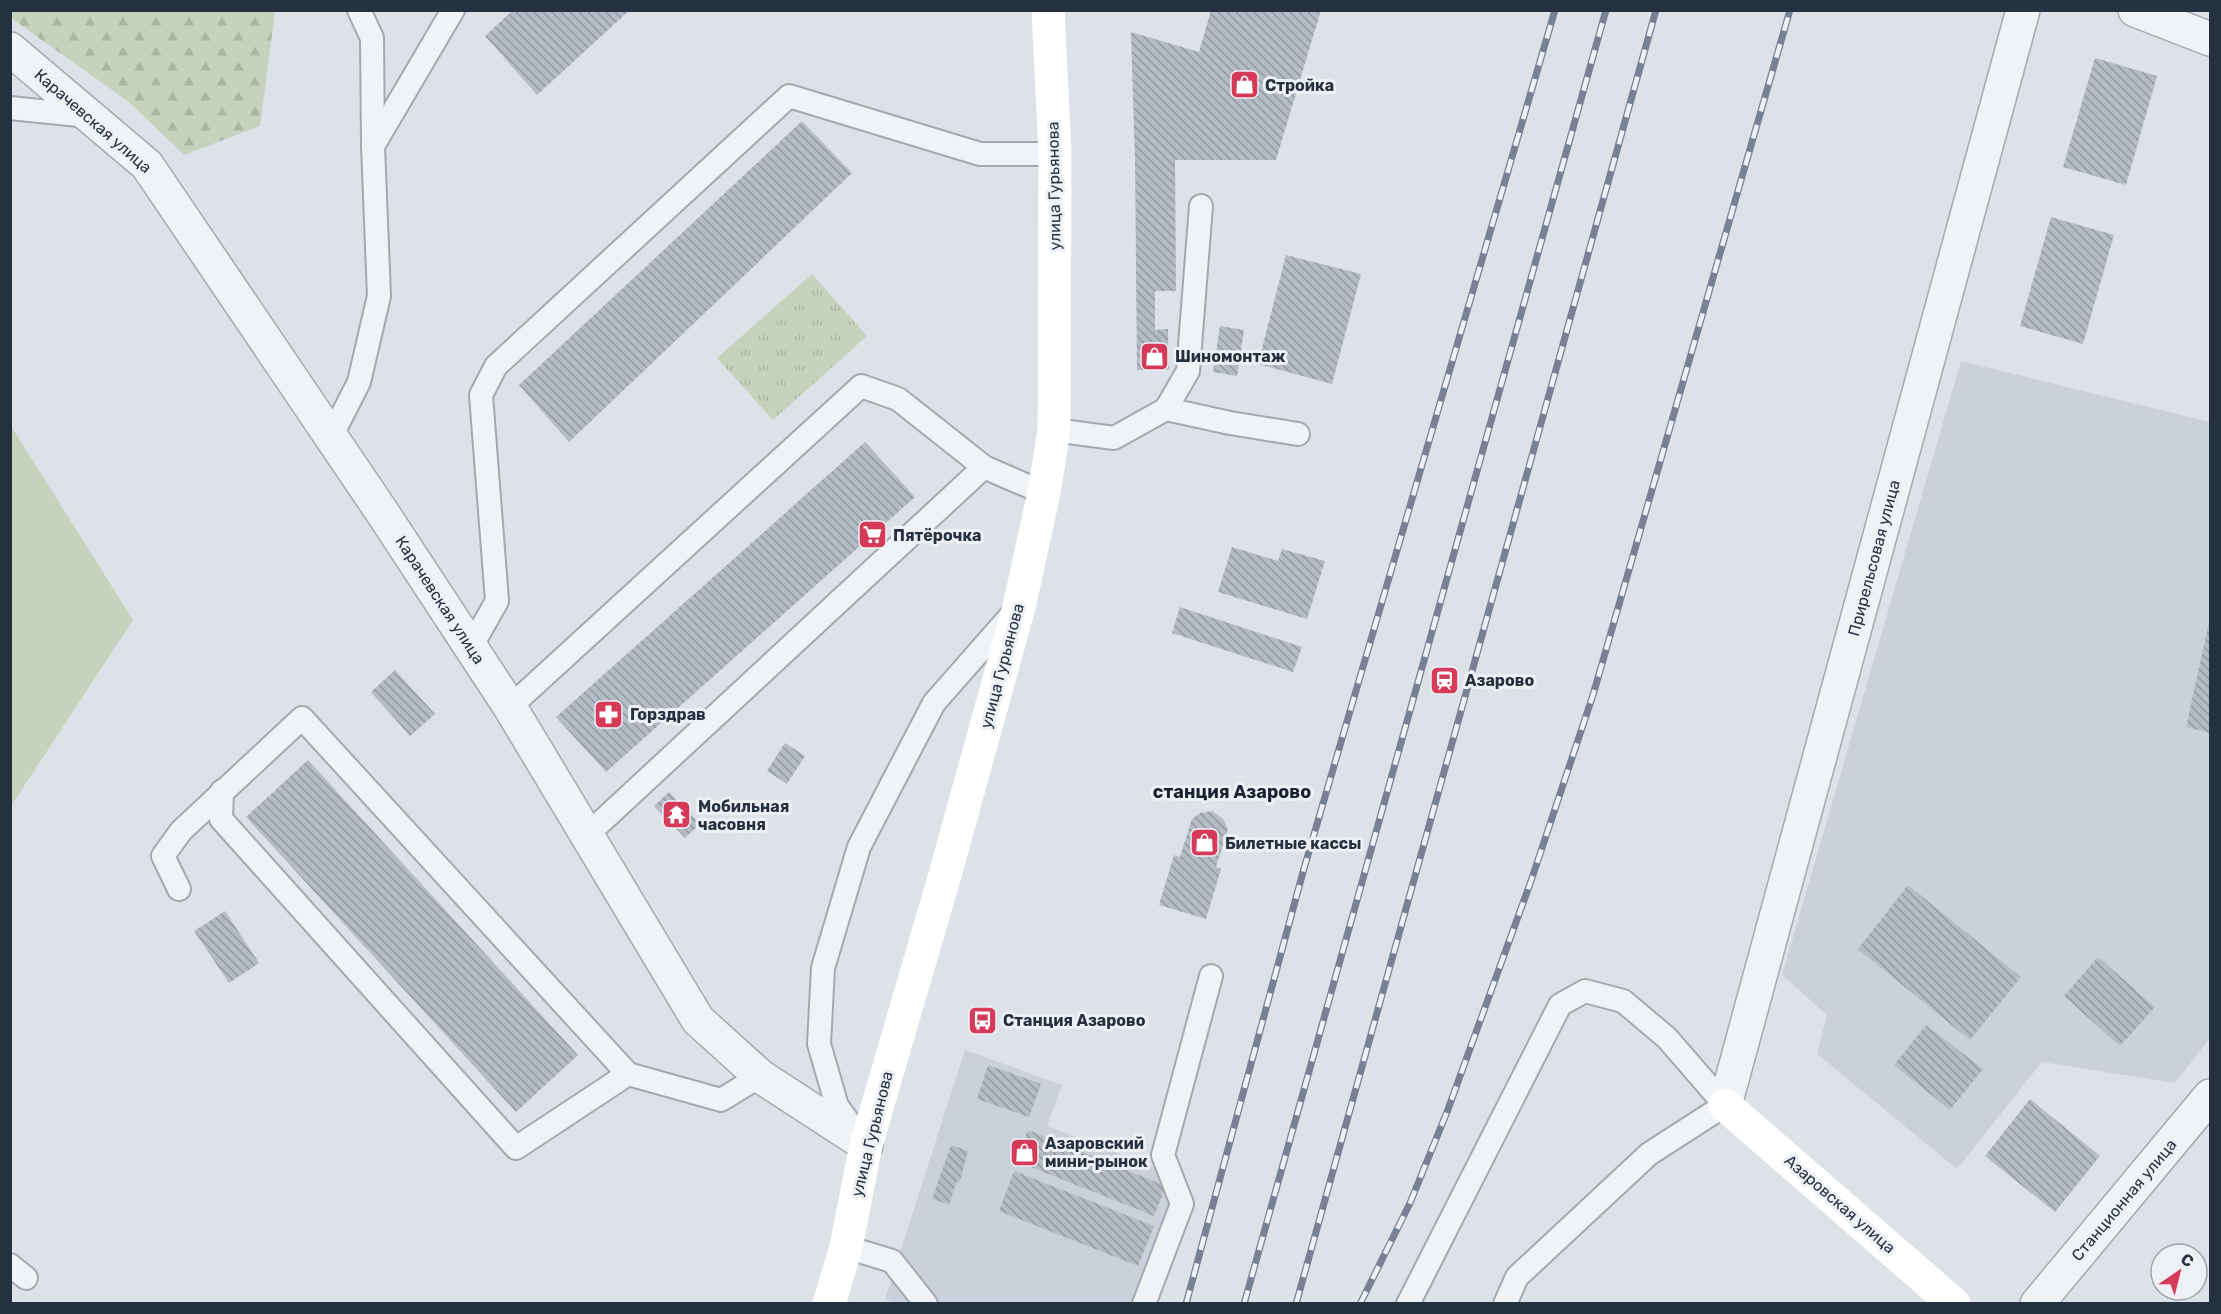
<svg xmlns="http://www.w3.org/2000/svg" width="2221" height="1314" viewBox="0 0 2221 1314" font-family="Rubik,sans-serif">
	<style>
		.built { fill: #cbd1da }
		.forest { fill: url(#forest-firs) }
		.park { fill: url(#park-tufts) }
		.garden { fill: #c4d3be }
		.building { fill: url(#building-back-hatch) }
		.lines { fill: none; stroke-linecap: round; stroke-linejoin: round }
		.lane-casing { stroke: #a2a9b2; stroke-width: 26 }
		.street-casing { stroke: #a2a9b2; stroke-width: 36 }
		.lane { stroke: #f0f3f6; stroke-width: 22 }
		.street { stroke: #f0f3f6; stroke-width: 33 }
		.secondary { stroke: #fff; stroke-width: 33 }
		.rail-casing { stroke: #768293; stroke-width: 7 }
		.rail { stroke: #edf1f6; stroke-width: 4.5; stroke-dasharray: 14; stroke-linecap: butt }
		.labels { text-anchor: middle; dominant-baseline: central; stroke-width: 6; stroke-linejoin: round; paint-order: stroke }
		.poi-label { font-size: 16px; font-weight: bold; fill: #263140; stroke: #edf1f6; text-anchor: start }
		.street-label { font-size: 16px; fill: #263140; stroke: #edf1f6 }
		.neighbourhood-label { font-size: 18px; font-weight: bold; fill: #182230; stroke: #edf1f6 }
	</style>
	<defs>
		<pattern id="forest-firs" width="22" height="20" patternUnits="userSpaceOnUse" patternTransform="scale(1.5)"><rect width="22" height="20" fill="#c4d3be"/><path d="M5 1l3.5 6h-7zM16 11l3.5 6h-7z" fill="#a8b6a4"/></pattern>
		<pattern id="park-tufts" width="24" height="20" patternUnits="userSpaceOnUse" patternTransform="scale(1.5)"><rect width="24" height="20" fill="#c4d3be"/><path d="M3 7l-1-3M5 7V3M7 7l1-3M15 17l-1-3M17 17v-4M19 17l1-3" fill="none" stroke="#a8b6a4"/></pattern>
		<pattern id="building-back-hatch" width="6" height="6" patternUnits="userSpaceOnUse" patternTransform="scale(1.5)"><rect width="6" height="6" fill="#b4bcc5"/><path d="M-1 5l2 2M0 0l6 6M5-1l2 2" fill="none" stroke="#9299a1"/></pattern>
	</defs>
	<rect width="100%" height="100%" fill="#dde2e8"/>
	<g class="built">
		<polygon points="1961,361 2210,422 2210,1038 2175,1083 2042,1062 1957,1169 1817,1054 1827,1015 1782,975"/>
		<polygon points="965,1050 1062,1085 1047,1126 1183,1178 1136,1303 896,1304 885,1299"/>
	</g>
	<polygon class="forest" points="11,10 275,11 260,126 184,155 129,102 11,18"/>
	<polygon class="park" points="812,274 867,336 773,420 717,358"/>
	<polygon class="garden" points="11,426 133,620 11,806 10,426"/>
	<g class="building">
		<polygon points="513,10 630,10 537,95 485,36"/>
		<polygon points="1211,10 1321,10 1276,160 1175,160 1176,291 1155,291 1155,330 1168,329 1169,370 1137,370 1135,161 1131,32 1199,52"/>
		<polygon points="2095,58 2157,76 2126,185 2063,167"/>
		<polygon points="802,121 852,173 569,442 519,385"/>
		<polygon points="2051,217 2114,235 2083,344 2020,326"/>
		<polygon points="1286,255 1361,274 1332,384 1258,364"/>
		<polygon points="1220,326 1244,330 1237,376 1213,372"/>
		<polygon points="865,442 915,497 606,772 556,717"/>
		<polygon points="1232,547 1278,561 1282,549 1325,561 1307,619 1218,592"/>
		<polygon points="1180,607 1302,647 1293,672 1172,633"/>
		<polygon points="2210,618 2210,733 2186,727"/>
		<polygon points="395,670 435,714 410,736 371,692"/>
		<polygon points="785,743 805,756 787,784 767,771"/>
		<polygon points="308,760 578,1055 516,1112 246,817"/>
		<polygon points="669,792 700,824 685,838 654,806"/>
		<polygon points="1212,811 1223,819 1228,829 1216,867 1221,869 1206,919 1159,905 1174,855 1180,857 1192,819 1200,813"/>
		<polygon points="1908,885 2021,977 1970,1040 1858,949"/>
		<polygon points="225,911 259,963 229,983 194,931"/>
		<polygon points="2098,957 2155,1007 2120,1046 2064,996"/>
		<polygon points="1926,1025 1983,1069 1950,1110 1894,1065"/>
		<polygon points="988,1065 1041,1084 1029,1117 977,1099"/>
		<polygon points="2030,1099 2100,1156 2055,1212 1985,1156"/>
		<polygon points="1028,1130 1166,1186 1154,1216 1016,1161"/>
		<polygon points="951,1145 968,1151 960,1182 957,1181 949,1205 932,1199"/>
		<polygon points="1014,1171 1154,1226 1138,1266 999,1211"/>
	</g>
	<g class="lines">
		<defs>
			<g id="lane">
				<polyline points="359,10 372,38 373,145"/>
				<polyline points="10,108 89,116"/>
				<polyline points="1166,409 1230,423 1298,434"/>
				<polyline points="1054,430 1114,438 1166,409 1188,371 1201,206"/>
				<polyline points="331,437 359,382 379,296 373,146 453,10"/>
				<polyline points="471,647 497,601 481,395 496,366 789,96 980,154 1055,154"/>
				<polyline points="510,707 861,386 898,399 984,467 1044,493"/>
				<polyline points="222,791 221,819 516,1148 628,1074 721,1100 760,1076"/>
				<polyline points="587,835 984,467"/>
				<polyline points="179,889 163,856 181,831 302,718 628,1074"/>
				<polyline points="856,1132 837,1106 819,1044 823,968 859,847 934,703 1014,612"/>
				<polyline points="846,1247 892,1261 926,1304"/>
				<polyline points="10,1265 26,1278"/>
				<polyline points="1144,1304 1182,1204 1163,1155 1211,976"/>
				<polyline points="1408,1304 1560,1005 1585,991 1623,1001 1667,1038 1725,1105 1649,1154 1517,1277 1505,1304"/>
			</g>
			<g id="street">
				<polyline points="2135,10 2210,39"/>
				<polyline points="10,49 147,165 382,512 510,707 698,1020 760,1076 866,1145"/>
				<polyline points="1725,1105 2023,10"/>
				<polyline points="2037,1304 2210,1096"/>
			</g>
		</defs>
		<use href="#lane" class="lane-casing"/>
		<use href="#street" class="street-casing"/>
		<use href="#lane" class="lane"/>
		<use href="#street" class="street"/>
		<g class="secondary">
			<polyline points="1725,1105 1954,1304"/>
			<polyline points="829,1304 846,1247 866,1145 943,882 1019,607 1044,493 1054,430 1055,154 1048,10"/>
		</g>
		<defs>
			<g id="rail">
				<polyline points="1186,1304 1303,872 1555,10"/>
				<polyline points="1244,1304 1606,10"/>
				<polyline points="1296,1304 1656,10"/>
				<polyline points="1360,1304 1410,1203 1447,1112 1531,881 1593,695 1790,10"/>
			</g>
		</defs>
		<use href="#rail" class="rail-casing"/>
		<use href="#rail" class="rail"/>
	</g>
	<defs>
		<symbol id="shop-square" viewBox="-11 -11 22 22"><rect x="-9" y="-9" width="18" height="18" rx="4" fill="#d63a59" stroke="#edf1f6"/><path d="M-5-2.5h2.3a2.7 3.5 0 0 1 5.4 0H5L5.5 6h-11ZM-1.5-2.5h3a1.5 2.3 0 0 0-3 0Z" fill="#fff"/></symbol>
		<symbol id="supermarket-square" viewBox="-11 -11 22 22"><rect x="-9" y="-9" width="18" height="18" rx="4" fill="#d63a59" stroke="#edf1f6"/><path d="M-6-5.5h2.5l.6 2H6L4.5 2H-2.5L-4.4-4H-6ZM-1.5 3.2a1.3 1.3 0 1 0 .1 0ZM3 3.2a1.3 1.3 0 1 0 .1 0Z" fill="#fff"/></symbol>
		<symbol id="station-square" viewBox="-11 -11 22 22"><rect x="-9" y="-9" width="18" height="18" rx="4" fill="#d63a59" stroke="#edf1f6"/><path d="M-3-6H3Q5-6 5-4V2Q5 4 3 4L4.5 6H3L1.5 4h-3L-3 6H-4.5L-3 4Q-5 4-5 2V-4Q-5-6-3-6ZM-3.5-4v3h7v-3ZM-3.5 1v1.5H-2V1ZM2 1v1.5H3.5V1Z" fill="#fff"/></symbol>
		<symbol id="pharmacy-square" viewBox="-11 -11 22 22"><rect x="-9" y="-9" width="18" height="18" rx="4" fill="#d63a59" stroke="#edf1f6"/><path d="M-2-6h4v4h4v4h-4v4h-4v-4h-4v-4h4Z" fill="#fff"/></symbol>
		<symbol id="temple-square" viewBox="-11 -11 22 22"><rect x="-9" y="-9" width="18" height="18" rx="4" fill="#d63a59" stroke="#edf1f6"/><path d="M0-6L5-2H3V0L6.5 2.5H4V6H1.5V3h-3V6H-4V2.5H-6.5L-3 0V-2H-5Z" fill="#fff"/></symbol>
		<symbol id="bus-square" viewBox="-11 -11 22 22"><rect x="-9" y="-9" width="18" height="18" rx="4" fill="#d63a59" stroke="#edf1f6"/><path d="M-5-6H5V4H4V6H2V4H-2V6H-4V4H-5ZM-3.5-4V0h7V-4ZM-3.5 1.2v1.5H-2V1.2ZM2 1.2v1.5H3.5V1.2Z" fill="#fff"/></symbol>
	</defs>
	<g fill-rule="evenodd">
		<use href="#shop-square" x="1228" y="68" width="33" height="33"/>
		<use href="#shop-square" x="1138" y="340" width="33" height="33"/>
		<use href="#supermarket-square" x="856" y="518" width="33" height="33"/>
		<use href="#station-square" x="1428" y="664" width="33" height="33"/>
		<use href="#pharmacy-square" x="592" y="698" width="33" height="33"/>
		<use href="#temple-square" x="660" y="798" width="33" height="33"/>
		<use href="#shop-square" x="1188" y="826" width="33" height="33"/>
		<use href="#bus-square" x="966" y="1004" width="33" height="33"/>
		<use href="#shop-square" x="1008" y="1136" width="33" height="33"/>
	</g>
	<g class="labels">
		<g class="poi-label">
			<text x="1265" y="85">Стройка</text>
			<text x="1175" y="356">Шиномонтаж</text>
			<text x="893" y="535">Пятёрочка</text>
			<text x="1465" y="680">Азарово</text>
			<text x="630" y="714">Горздрав</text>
			<text x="698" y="806">Мобильная<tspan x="698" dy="18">часовня</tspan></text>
			<text x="1225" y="843">Билетные кассы</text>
			<text x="1003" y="1020">Станция Азарово</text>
			<text x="1045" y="1143">Азаровский<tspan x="1045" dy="18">мини-рынок</tspan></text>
		</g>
		<g class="street-label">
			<text transform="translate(93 121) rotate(41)">Карачевская улица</text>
			<text transform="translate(1054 186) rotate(-91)">улица Гурьянова</text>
			<text transform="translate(1874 558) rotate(-75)">Прирельсовая улица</text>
			<text transform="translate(440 600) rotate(57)">Карачевская улица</text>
			<text transform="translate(1002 666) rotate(-75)">улица Гурьянова</text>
			<text transform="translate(872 1134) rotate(-76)">улица Гурьянова</text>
			<text transform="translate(2124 1200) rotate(-50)">Станционная улица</text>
			<text transform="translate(1840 1204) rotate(41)">Азаровская улица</text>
		</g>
		<g class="neighbourhood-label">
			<text x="1232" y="792">станция Азарово</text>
		</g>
	</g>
	<rect width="2221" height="1314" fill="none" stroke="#263140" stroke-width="24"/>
	<g transform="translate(2179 1272) rotate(35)"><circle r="28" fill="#edf1f6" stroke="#9da4ad" stroke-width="1.5"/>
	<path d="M0-4.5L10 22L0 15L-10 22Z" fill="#d63a59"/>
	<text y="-9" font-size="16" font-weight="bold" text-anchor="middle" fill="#263140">С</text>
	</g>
</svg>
